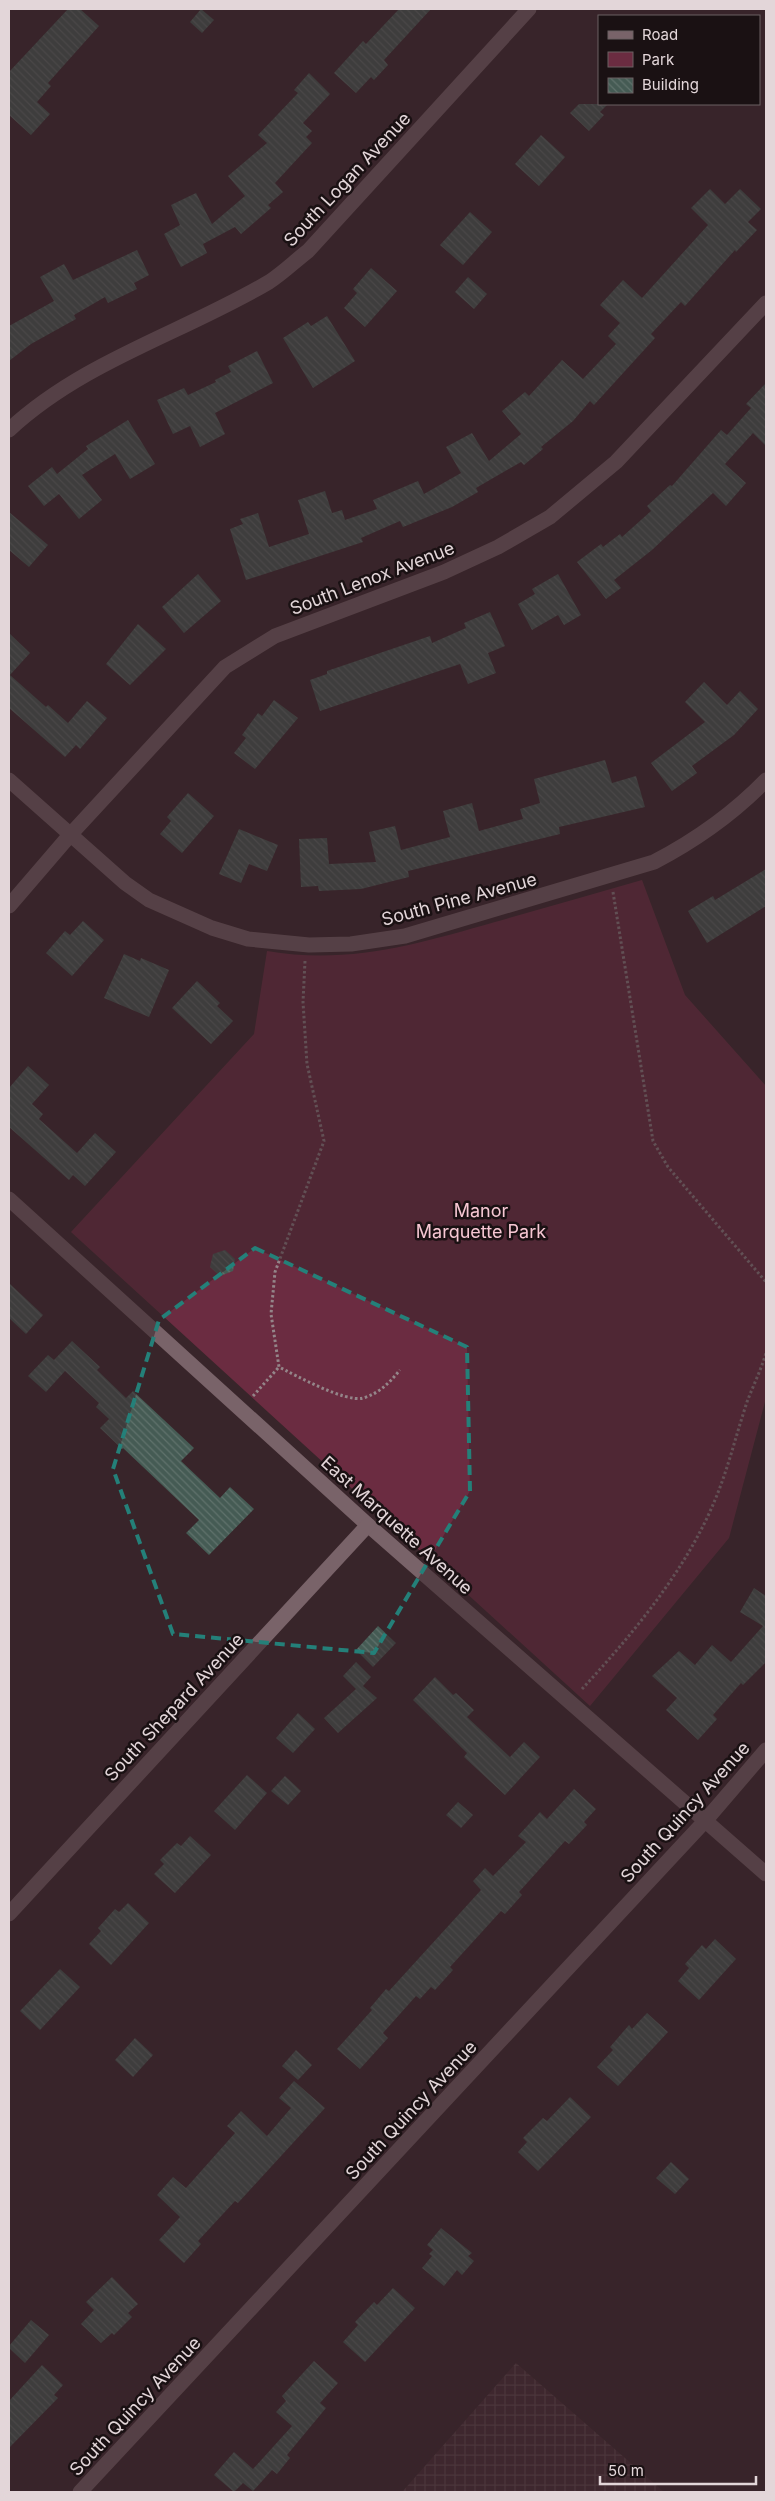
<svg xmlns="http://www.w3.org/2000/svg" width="775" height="2501" viewBox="0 0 775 2501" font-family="Inter,sans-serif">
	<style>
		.industrial { fill: url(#industrial-grid) }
		.park { fill: #6b2c41 }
		.building { fill: url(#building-back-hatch) }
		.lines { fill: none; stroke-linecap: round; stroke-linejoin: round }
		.path { stroke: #948589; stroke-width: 3; stroke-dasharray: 2.5 2.5; stroke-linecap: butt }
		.street { stroke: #796369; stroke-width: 15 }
		.marked { fill: none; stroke: #248079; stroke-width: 4; stroke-dasharray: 10 6; stroke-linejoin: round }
		.labels { text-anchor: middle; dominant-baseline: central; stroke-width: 5; stroke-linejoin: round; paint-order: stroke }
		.street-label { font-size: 18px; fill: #e3d6d9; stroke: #1a1113 }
		.park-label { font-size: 18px; fill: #f6c7d3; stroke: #1a1113 }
	</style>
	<defs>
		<pattern id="industrial-grid" width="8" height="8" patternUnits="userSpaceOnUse" patternTransform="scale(1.25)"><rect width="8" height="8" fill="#462c33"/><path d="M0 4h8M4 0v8" fill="none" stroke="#614a50"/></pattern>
		<pattern id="building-back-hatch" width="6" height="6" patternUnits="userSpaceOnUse" patternTransform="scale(1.25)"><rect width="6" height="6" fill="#455b54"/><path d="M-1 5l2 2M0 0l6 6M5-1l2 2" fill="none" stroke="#60726c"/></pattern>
	</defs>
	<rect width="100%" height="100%" fill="#38252a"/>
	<polygon class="industrial" points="516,2363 664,2492 402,2492"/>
	<path class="park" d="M642,880L685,995L766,1086V1398L729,1538L590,1706L71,1232L254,1034L267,951C348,965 418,944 495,922C544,908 593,894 642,880Z"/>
	<g class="building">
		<polygon points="68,9 80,9 99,26 48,83 51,86 37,102 50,114 31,135 9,115 9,72"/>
		<polygon points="201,9 214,20 202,33 190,22"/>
		<polygon points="399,9 431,9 384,60 388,65 374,80 371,77 356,93 334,73 363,41 366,44"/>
		<polygon points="309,73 330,94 303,123 312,131 306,137 312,143 275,183 283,192 268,205 271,208 241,234 235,227 203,244 207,253 181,267 164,234 180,225 171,205 196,193 212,224 245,196 228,176 267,143 258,135 298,93 294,90"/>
		<polygon points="579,104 608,104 600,112 604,115 589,131 570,113"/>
		<polygon points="541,135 565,157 539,186 515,164"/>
		<polygon points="710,189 725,204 740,189 761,209 748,222 757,230 736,252 735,250 685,306 681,302 651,334 655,338 594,405 590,401 573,421 541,447 543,449 524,465 521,462 476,488 478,492 452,507 403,527 400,521 361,538 363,542 246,580 230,529 243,524 240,519 258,513 269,547 309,534 298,500 325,491 332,513 342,510 345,520 377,509 373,500 418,481 424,494 461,473 446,447 472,433 489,461 521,434 502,411 525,392 529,396 562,360 583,379 616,344 608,336 620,323 600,305 623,280 642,298 708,225 691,208"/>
		<polygon points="470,212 492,232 463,265 440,245"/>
		<polygon points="137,250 149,275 134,283 137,289 108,303 105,297 74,315 76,319 31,344 9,361 9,326 54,301 40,277 64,264 73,280"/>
		<polygon points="371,268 397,291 365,327 344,308 357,293 353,289"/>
		<polygon points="468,277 487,294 474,309 455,292"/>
		<polygon points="327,316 355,361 313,388 283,338 308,322 311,326"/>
		<polygon points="257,351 273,383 215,413 225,434 200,447 190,426 173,434 157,400 184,388 188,395 216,382 215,380 231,372 228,366"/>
		<polygon points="766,383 766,446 753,433 725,464 746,483 726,506 713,493 652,550 614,580 621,588 606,599 577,562 601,544 603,547 620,534 622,537 651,511 647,506 670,485 672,486 721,430 727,435 751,408 746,404"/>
		<polygon points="128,420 155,464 130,479 115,454 82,475 102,500 79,519 59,494 44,506 28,486 52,467 57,474 88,449 86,446"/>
		<polygon points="9,512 48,545 29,567 9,550"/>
		<polygon points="198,574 221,601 184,633 162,607"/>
		<polygon points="558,574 581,615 564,625 558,615 532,630 518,604 535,594 532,589"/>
		<polygon points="490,612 505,646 488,653 496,673 468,684 460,664 320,711 310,680 327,674 327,671 430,636 432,643 466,628 464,623"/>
		<polygon points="138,624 166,649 130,685 106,664"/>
		<polygon points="9,633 30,653 10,675 46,707 48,705 68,723 87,701 107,718 80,749 76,745 65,757 9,708"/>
		<polygon points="704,682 727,705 740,691 758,709 734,735 692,766 697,773 672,791 651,763 705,722 685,702"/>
		<polygon points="274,700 298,718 255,769 234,753 246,738 242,735 258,713 262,716"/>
		<polygon points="605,760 612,783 636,776 645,807 559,827 560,834 408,871 409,877 361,889 319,891 318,886 301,887 299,839 327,838 329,864 376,862 369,832 395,826 401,850 450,837 443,811 472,803 479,831 523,819 520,809 540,803 534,779"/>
		<polygon points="188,793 214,816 182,853 160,834 171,821 167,817"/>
		<polygon points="239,829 278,845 267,871 249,864 241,883 219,874"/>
		<polygon points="766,869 766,906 707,943 688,911 713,896 715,900"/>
		<polygon points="83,921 104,940 72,976 46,953 65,931 70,935"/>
		<polygon points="124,954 140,961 141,958 169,970 149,1017 104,998"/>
		<polygon points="197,981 220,1003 217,1006 233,1021 211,1044 172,1008"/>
		<polygon points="28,1066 49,1085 32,1104 43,1114 39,1119 77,1153 95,1133 116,1152 85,1186 73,1175 69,1180 9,1127 9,1088"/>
		<polygon points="225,1250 235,1259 233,1271 220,1276 210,1267 213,1254"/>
		<polygon points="9,1283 43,1315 26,1334 9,1318"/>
		<polygon points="72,1341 100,1367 97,1370 126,1398 133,1391 194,1448 181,1461 220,1498 230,1487 254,1509 209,1555 186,1533 199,1520 123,1448 122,1449 100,1428 109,1419 96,1407 99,1403 65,1371 46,1392 28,1376 48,1355 54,1360"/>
		<polygon points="754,1588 766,1596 766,1662 743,1685 741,1683 713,1715 717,1719 698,1740 666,1710 677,1698 652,1676 679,1651 695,1665 712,1645 731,1662 763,1626 740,1612"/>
		<polygon points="378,1626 396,1643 373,1667 356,1650"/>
		<polygon points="356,1662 371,1677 363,1686 377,1698 338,1733 324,1718 356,1689 343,1676"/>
		<polygon points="435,1677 453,1695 456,1693 474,1710 467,1717 510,1757 524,1742 540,1757 505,1795 464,1757 467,1753 413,1700"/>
		<polygon points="298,1713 315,1729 293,1753 276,1738"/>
		<polygon points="247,1775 267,1793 235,1830 214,1811"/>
		<polygon points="285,1776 301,1791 288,1805 271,1791"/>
		<polygon points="574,1789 596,1809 584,1822 587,1825 569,1844 565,1841 519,1892 522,1895 505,1914 501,1911 450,1967 453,1970 435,1990 431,1987 420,1999 416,1996 383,2033 388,2038 360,2069 337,2049 372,2010 370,2008 386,1989 389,1991 481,1890 473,1881 485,1868 493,1876 526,1842 518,1836 540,1812 547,1819"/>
		<polygon points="458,1802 473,1815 461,1828 446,1815"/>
		<polygon points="190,1836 211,1855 175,1893 154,1874 164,1864 160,1860 177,1843 181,1846"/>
		<polygon points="128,1903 149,1923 111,1965 89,1944 101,1931 98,1928 115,1909 119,1912"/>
		<polygon points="715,1939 736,1959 699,2000 678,1981 689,1968 685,1964 702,1945 706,1949"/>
		<polygon points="60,1969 80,1987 40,2030 20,2011"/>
		<polygon points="647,2013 668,2032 618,2086 597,2067 613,2050 610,2047 629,2025 632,2029"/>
		<polygon points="135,2038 153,2055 133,2077 115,2060"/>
		<polygon points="296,2050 312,2065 298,2080 282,2066"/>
		<polygon points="294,2081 325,2108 238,2203 235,2201 198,2241 201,2244 184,2263 159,2240 180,2217 157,2195 173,2177 186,2188 235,2133 227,2126 241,2111 267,2136 291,2108 279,2098"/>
		<polygon points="570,2097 591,2117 538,2171 518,2152 527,2142 523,2138 543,2118 547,2121"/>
		<polygon points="671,2162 689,2179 675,2194 656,2178"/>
		<polygon points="441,2228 472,2253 468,2256 474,2261 462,2275 457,2270 444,2286 422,2268 432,2256 429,2254 433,2250 427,2245"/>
		<polygon points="112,2277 138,2304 128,2313 132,2317 114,2335 112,2333 101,2343 81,2324 94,2310 86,2302"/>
		<polygon points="393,2288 415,2308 365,2362 343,2342 358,2325 355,2322 374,2302 377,2305"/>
		<polygon points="31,2320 49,2335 25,2363 9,2348 9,2346"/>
		<polygon points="314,2361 338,2383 320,2403 326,2408 287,2455 290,2458 277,2474 272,2470 253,2491 243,2483 234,2492 214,2475 234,2452 253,2469 292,2426 276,2412 286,2401 282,2396"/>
		<polygon points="42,2365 63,2385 54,2395 58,2398 9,2448 9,2401"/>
	</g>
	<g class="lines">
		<g class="path">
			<polyline points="613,892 653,1141 668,1167 766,1282"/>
			<path d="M305,961L303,1002L307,1064L324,1141L275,1272L271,1314L279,1367C295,1375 346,1403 363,1398C380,1393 389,1383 400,1370"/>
			<polyline points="253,1396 279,1367"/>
			<path d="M582,1689C633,1634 686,1570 715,1500C728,1469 736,1435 747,1402C753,1386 761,1370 766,1353"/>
		</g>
		<g class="street">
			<path d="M9,430C83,361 183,333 269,282C283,273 295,261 308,251L529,9"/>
			<path d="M9,780L125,883L149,900L212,928L248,939L309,945L351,944L405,936L654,862C696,840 733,814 766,780"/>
			<polyline points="9,906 70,835 225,667 275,636 444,572 498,547 550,517 616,462 766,303"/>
			<polyline points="9,1199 368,1525 766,1874"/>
			<polyline points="9,1914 368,1525"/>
			<polyline points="80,2492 705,1821 766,1750"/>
		</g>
	</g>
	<path d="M0 0H775V2501H0ZM255,1248L467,1347L470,1491L374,1653L173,1634L113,1469L159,1320Z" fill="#38252a" fill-opacity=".55" fill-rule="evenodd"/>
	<path class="marked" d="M255,1248L467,1347L470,1491L374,1653L173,1634L113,1469L159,1320Z"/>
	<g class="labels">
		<g class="street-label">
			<text transform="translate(347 179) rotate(-47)">South Logan Avenue</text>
			<text transform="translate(372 578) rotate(-21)">South Lenox Avenue</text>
			<text transform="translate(459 899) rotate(-15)">South Pine Avenue</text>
			<text transform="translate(397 1525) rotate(42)">East Marquette Avenue</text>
			<text transform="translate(174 1707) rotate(-47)">South Shepard Avenue</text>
			<text transform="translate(685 1812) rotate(-48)">South Quincy Avenue</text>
			<text transform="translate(411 2110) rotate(-47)">South Quincy Avenue</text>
			<text transform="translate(135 2406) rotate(-47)">South Quincy Avenue</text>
		</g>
		<g class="park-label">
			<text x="481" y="1210">Manor<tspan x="481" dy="21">Marquette Park</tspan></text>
		</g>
	</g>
	<rect width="775" height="2501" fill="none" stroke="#e3d6d9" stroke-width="20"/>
	<rect x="598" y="15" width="162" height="90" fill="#1a1113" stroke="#6a6062"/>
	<rect x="608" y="31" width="25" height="8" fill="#796369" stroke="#6a6062"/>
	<text x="642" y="40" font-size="15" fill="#e3d6d9">Road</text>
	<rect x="608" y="52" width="25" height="15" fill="#6b2c41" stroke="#6a6062"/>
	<text x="642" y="65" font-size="15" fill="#e3d6d9">Park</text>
	<rect x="608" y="78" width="25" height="15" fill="url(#building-back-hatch)" stroke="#6a6062"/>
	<text x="642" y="90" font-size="15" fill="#e3d6d9">Building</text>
	<path d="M600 2476v8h156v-8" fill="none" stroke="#e3d6d9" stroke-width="2.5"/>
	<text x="608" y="2476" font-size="15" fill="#e3d6d9" stroke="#1a1113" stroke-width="4" paint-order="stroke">50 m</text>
</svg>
